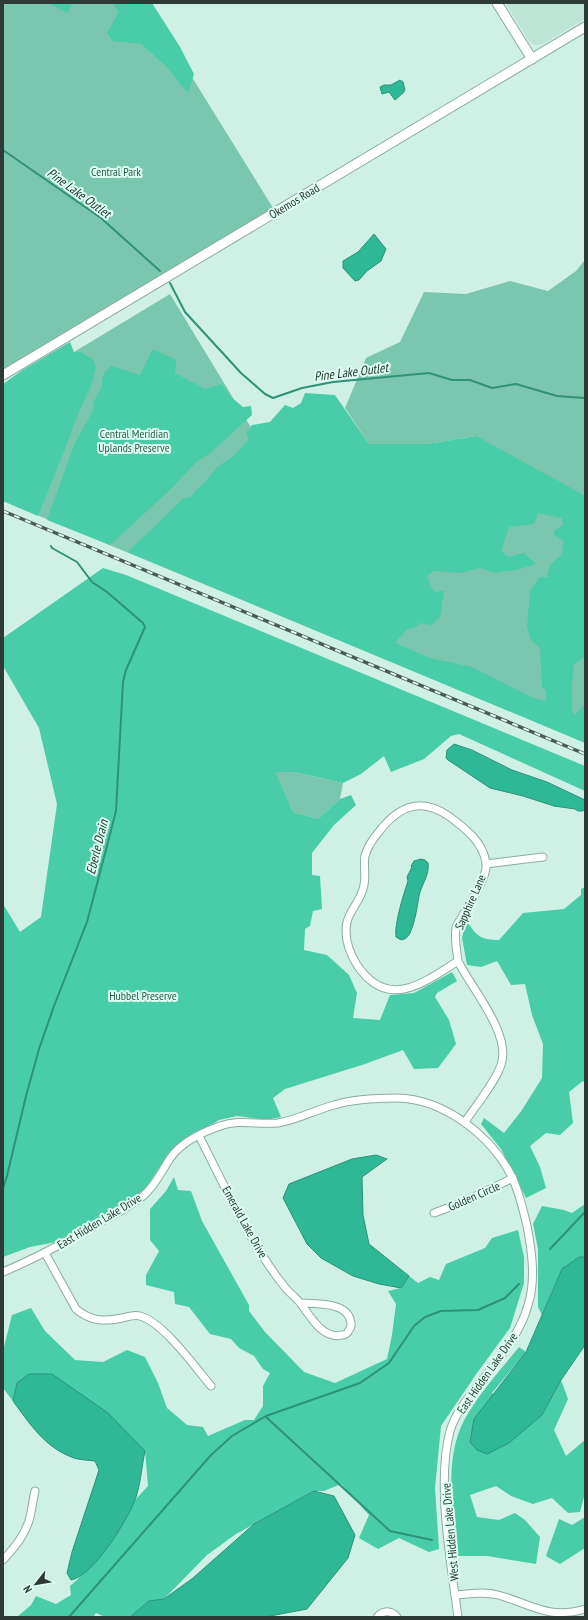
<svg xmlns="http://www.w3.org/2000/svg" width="588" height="1620" viewBox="0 0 588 1620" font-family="'PT Sans Narrow',sans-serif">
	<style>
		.built { fill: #bce5d6 }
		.green { fill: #7bc6ae }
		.forest { fill: #49cca8; fill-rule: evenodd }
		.water { fill: #2eb895; stroke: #2e9278 }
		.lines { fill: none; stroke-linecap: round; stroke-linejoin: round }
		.stream { stroke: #2e9278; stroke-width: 2 }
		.minor-casing { stroke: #8daca1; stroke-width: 9 }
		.tertiary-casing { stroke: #8daca1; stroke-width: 11 }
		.minor { stroke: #fff; stroke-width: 7 }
		.tertiary { stroke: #fff; stroke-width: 9 }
		.rail-casing { stroke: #4a5a54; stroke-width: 3.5 }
		.rail { stroke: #dcfdf1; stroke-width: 2; stroke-dasharray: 6; stroke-linecap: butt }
		.labels { text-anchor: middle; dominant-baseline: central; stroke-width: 4; stroke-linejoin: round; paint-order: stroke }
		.park-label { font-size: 12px; fill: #2b5f4f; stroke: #dcfdf1 }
		.street-label { font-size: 12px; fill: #2d3a35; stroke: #dcfdf1 }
		.water-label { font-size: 13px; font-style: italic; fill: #1c322b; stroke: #dcfdf1 }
	</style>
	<rect width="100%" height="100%" fill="#cff0e4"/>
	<polygon class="built" points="505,3 585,3 585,19 543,44 534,45 529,41"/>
	<g class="green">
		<polygon points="3,3 146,3 273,208 3,372"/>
		<polygon points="585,260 585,742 3,501 3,395 170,294 360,607 476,436 427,444 369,444 345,408 366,358 400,342 424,292 466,294 510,281 548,291 576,271"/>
		<polygon points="274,772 294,772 343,783 340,799 318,819 293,812"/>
	</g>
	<g class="forest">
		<polygon points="48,3 73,3 67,13"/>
		<polygon points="112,3 152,3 180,47 194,74 188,93 165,65 141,44 113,41 107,33 119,12"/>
		<polygon points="70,342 74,352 81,352 86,356 92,358 96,367 92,383 73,426 70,436 38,516 3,501 3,384 24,369"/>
		<polygon points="153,349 176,360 175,373 205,389 222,384 231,397 243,407 251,406 252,415 208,455 196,462 171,489 110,545 47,520 74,445 93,410 94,401 102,386 102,380 104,373 111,366 140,375"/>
		<path d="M305,393L335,395L369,444H427L476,436L582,494L585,497V657L574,664L572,684V711L575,715L585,704V743L128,552L184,498L191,497L197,489L207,480L216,468L235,455L249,439L246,434L252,425L270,422L285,405L293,408L301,403ZM538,513L561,518L564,525L556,529L553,534L564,541L562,554L550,565L547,577H540L530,591L527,627L531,640L540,648L542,688L546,690V701L533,698L472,667L430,658L395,643L406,630L415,627L421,623L431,625L440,617L444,591L435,592L431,587L427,576L434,571L460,573L480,568L495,573L520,569L536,564L524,553L509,557L501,551L509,527L534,524Z"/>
		<polygon points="103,568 126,575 585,766 585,791 459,734 451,736 424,759 391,772 384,756 361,774 343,783 294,772 275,772 293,812 318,819 340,799 351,795 356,805 334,825 312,853 312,875 320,876 322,909 313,911 310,926 305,929 304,950 327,955 349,975 357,993 353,1018 380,1020 390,995 414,993 452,972 457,981 437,993 435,997 449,1020 456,1044 438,1068 414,1069 403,1050 365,1064 285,1089 273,1098 281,1117 266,1120 237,1116 219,1120 179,1144 167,1156 146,1188 125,1205 56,1242 30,1247 3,1257 3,904 20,932 41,917 57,804 39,728 3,666 3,638"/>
		<path d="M585,887V1083L583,1081L569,1092L573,1123L560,1135L546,1133L530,1146L540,1167L546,1188L526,1198L501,1149L481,1124L484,1118L504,1133L522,1110L542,1078L543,1044L532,1015L525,984L511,985L497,961L481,967L467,965L462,938L466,920C476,935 480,940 499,940L523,913L564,909L581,895V889Z"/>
		<polygon points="174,1177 178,1190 191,1191 202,1221 249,1305 249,1311 265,1332 304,1372 335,1383 387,1359 392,1335 396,1304 388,1291 401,1288 409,1276 418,1283 430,1277 439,1280 446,1264 485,1248 492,1238 518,1230 524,1257 524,1283 510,1328 477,1373 441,1426 435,1488 439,1549 429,1552 399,1538 378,1549 359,1538 369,1515 341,1484 324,1491 314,1491 236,1534 207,1555 164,1599 149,1601 130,1617 105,1617 96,1613 93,1617 17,1617 31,1605 36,1596 56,1604 71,1595 70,1586 78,1579 136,1499 148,1486 145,1451 17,1383 13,1401 3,1388 3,1351 12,1315 31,1308 45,1331 75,1360 103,1362 127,1350 145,1357 158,1383 167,1408 187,1425 203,1427 208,1436 245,1420 254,1420 263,1406 263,1386 270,1373 263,1369 254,1356 239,1348 231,1339 210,1334 189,1307 175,1304 174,1292 146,1285 146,1275 159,1251 150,1240 150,1209 166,1191"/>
		<path d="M585,1204V1257C561,1258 551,1296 542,1315L538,1307V1249L533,1224L542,1206L564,1210L572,1213Z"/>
		<path d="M519,1347L526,1352L492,1393L542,1415L561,1380L568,1399L554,1430L566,1456L585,1440V1493L580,1512L568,1513L552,1498L533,1504L511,1496L496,1486L470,1495L477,1517L499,1520L515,1513L525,1520L540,1537L536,1564L487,1556H457C453,1521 446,1469 458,1435C468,1405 499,1372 519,1347Z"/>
		<polygon points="585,1517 585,1548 560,1564 546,1556 559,1519 572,1525"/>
	</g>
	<g class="water">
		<polygon points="400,80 403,82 405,90 403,93 395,100 389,92 382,94 380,87 384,85 391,85"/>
		<polygon points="374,234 386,249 381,261 367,271 359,280 355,281 343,268 343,261 358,252"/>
		<polygon points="454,744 472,750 512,770 547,782 585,800 585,809 583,811 578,811 575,809 554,806 523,796 490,788 448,760 446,758 447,750"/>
		<path d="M421,859L425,860L428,863C430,875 421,885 419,896C417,908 415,922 410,933C408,937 406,939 401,940L396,937C394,924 404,893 408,881L407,877L412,867L411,866L414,861Z"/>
		<polygon points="376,1155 387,1159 362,1177 363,1215 369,1244 409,1276 401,1288 379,1284 353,1276 321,1258 307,1244 283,1198 289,1184 352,1159"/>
		<polygon points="579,1257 585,1257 585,1345 561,1380 542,1415 509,1443 487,1454 477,1450 470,1442 474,1419 526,1352 562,1269"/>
		<path d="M29,1374H52L108,1413L145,1451C142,1465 140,1488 135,1500C127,1521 93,1576 71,1580L67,1573L72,1552L99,1470L95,1461C88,1460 80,1460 74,1458C45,1448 30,1424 13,1401L17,1383Z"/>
		<polygon points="314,1491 334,1496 355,1535 348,1558 307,1609 265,1617 130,1617 149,1601 164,1599 193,1578 254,1524"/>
	</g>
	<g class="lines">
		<g class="stream">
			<polyline points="3,150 101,218 160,271"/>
			<polyline points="170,283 185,312 241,373 265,394 273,398 302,388 333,382 429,373 452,380 470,380 492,388 516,384 557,396 585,398"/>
			<polyline points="3,1188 7,1176 26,1096 39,1049 54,1006 87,922 108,842 116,811 123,682 126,670 145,627 143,623 107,592 92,582 77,562 52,548 51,546"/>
			<polyline points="550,1249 585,1212"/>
			<polyline points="266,1417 390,1531 432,1540"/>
			<polyline points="69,1617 211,1455 232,1436 266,1416 360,1383 389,1363 414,1326 425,1317 441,1311 478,1310 505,1298 519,1284"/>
		</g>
		<defs>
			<g id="minor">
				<polyline points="486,864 543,857"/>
				<path d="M458,961C457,951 454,939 456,928C457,924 461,919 463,915C470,903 488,877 486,863C483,842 466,829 450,817C421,796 398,806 378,833C373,839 367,848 365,856C363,867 367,877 363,889C360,901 350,910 347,922C344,936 349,952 357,965C388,1011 423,983 458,961C471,988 512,1034 501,1065C495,1083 476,1105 465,1122"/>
				<path d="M199,1136C224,1184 250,1244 284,1286C289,1293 296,1297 301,1304C310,1316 323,1340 342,1335C345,1335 348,1333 349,1330C352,1327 351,1322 350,1319C345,1302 314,1304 301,1303"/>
				<polyline points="434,1213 461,1203 513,1178"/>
				<path d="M45,1253L76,1309C90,1321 104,1322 122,1318C127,1317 134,1314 140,1316C163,1322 196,1368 211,1386"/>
				<path d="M3,1272C34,1259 64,1243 93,1226C110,1217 128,1208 143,1196C156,1185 162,1170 171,1157C182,1142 203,1132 220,1126C240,1119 258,1125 278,1123C297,1120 315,1110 334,1105C354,1099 376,1098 397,1098C444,1099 490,1135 511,1175C519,1191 523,1209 527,1226C532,1252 536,1280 528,1305C521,1332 501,1356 484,1378C471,1394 456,1411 450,1431C436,1483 451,1564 458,1617"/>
				<path d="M3,1560C15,1547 26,1534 30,1517C32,1508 33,1500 35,1491"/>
				<path d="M455,1595C469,1594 484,1591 498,1595C531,1604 548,1620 585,1609"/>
				<path d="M377,1617C383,1610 391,1610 397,1617"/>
			</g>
			<g id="tertiary">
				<polyline points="497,3 532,59"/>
				<polyline points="3,375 585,27"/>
			</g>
		</defs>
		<use href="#minor" class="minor-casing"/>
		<use href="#tertiary" class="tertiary-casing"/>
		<use href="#minor" class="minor"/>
		<use href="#tertiary" class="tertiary"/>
		<defs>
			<polyline id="rail" points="3,511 585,754"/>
		</defs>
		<use href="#rail" class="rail-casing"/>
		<use href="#rail" class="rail"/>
	</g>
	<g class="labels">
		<g class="park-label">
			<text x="116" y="171">Central Park</text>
			<text x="134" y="433">Central Meridian<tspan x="134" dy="14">Uplands Preserve</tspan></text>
			<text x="143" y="995">Hubbel Preserve</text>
		</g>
		<g class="street-label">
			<text transform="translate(294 201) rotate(-31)">Okemos Road</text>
			<text transform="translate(470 902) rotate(-66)">Sapphire Lane</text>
			<text transform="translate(474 1196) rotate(-24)">Golden Circle</text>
			<text transform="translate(99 1221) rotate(-31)">East Hidden Lake Drive</text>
			<text transform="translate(245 1222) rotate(61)">Emerald Lake Drive</text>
			<text transform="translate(487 1373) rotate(-55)">East Hidden Lake Drive</text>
			<text transform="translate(450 1532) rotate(-95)">West Hidden Lake Drive</text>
		</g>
		<g class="water-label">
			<text transform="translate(79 193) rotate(36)">Pine Lake Outlet</text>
			<text transform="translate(351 372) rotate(-7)">Pine Lake Outlet</text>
			<text transform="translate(97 847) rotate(-76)">Eberle Drain</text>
		</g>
	</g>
	<rect width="588" height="1620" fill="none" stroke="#2d3a35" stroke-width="8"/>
	<g transform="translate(36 1584) rotate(239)" stroke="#dcfdf1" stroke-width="3" paint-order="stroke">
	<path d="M0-3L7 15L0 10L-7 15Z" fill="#2d3a35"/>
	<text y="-6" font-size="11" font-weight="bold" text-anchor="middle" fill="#2d3a35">N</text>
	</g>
</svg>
